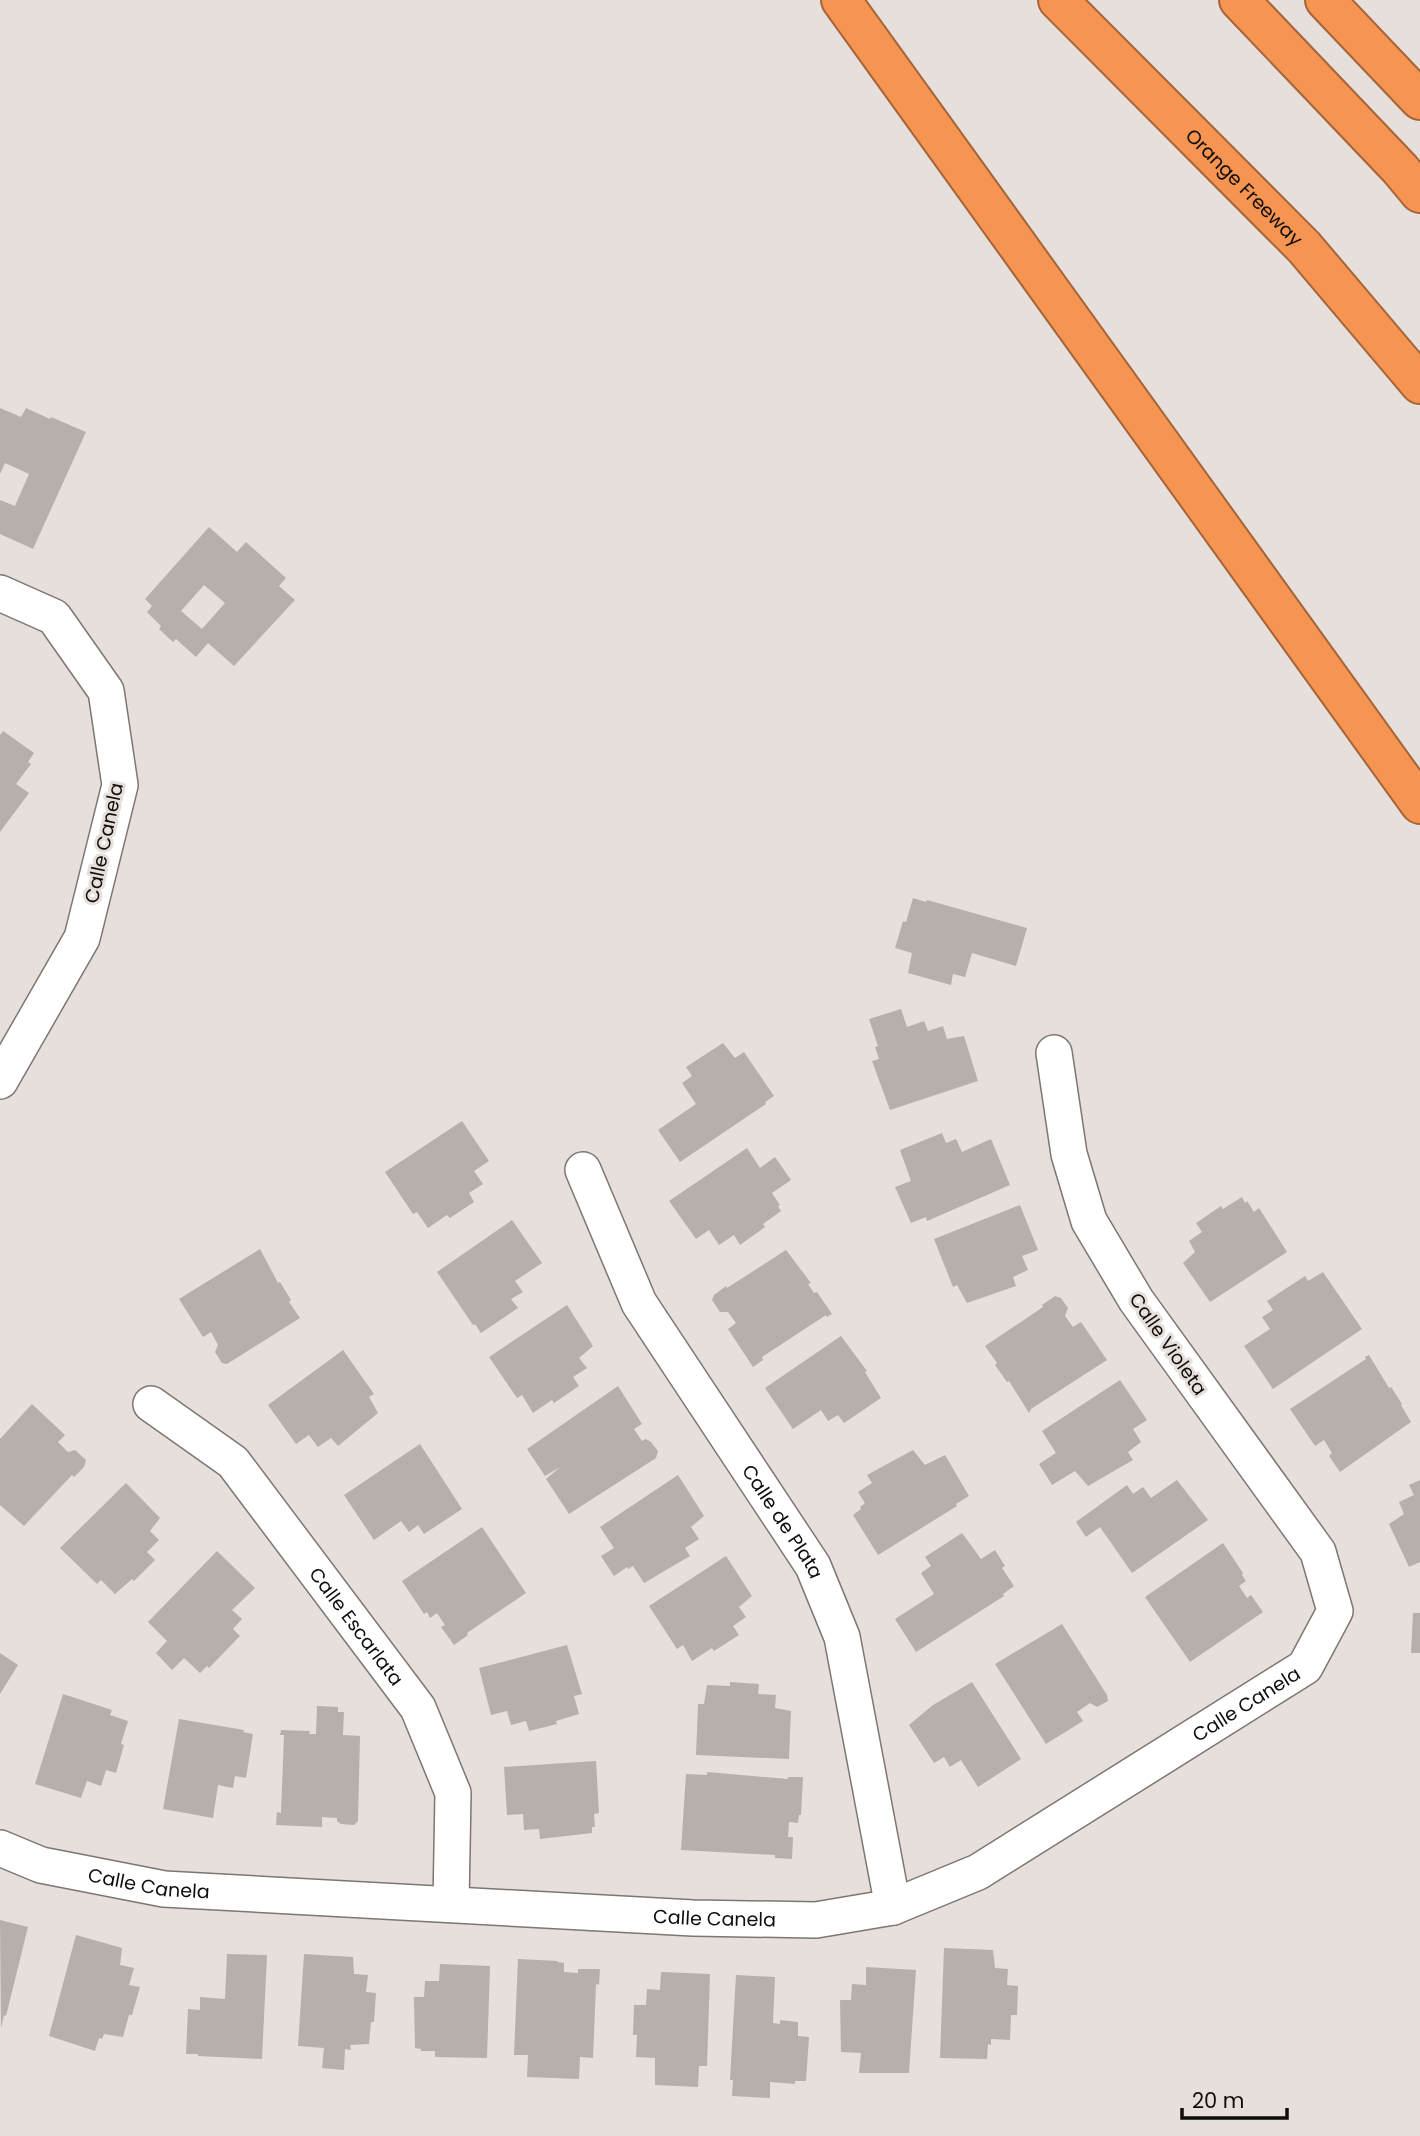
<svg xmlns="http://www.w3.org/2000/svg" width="1420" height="2136" viewBox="0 0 1420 2136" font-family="Poppins,sans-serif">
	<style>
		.building { fill: #b7afab; fill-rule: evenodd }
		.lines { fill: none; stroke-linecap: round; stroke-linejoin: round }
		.street-casing { stroke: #7d7672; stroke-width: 38 }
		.highway-casing { stroke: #a56539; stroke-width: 42 }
		.street { stroke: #fff; stroke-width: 35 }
		.highway { stroke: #f69452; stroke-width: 38 }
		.labels { text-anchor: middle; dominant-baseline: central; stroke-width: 6; stroke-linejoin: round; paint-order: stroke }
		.street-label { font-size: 19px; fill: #0f0d0b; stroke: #e7dfdb }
	</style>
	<rect width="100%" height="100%" fill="#e7dfdb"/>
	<g class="building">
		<polygon points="0,408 21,417 26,408 50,419 51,417 86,432 33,549 0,534 0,500 15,506 29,474 5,463 0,474"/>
		<path d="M209,527L237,552L246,542L286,578L279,586L295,600L234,666L208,643L196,657L176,639L173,642L159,629L161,626L147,612L152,606L145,599ZM204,585L225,603L202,629L181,611Z"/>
		<polygon points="3,731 34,753 28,762 31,764 16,784 29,793 0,832 0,735"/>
		<polygon points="913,898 926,902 927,900 1027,928 1016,966 972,953 965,977 953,974 951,985 908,973 912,953 895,948 903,921 906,922"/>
		<polygon points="901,1009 907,1027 924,1021 928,1031 943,1026 947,1039 964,1036 978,1081 890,1110 872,1061 879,1059 875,1047 878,1046 869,1019"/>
		<polygon points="723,1043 735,1058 744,1052 774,1096 765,1102 766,1104 680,1162 658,1130 696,1104 682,1083 692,1076 686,1067"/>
		<polygon points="462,1121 489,1161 474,1171 483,1184 469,1193 474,1202 450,1218 447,1215 428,1228 417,1212 413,1214 385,1172"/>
		<polygon points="942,1133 946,1143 956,1139 962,1152 991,1139 1010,1185 927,1221 926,1217 911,1223 895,1187 911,1181 900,1150"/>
		<polygon points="747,1148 760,1168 775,1157 791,1180 772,1193 780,1205 778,1206 781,1211 763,1224 765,1227 740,1245 734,1235 719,1245 709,1230 696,1239 669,1201"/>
		<polygon points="1242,1197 1245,1203 1247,1201 1254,1212 1259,1208 1287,1252 1210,1302 1183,1263 1195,1252 1189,1241 1202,1232 1196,1223 1221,1206 1223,1209"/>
		<polygon points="1020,1205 1038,1250 1022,1256 1028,1270 1013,1277 1016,1286 967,1303 957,1285 953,1287 934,1239"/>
		<polygon points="512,1220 542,1263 515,1281 523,1292 511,1299 518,1308 481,1333 475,1324 473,1325 437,1272"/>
		<polygon points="260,1249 278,1283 280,1282 291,1300 289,1302 300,1318 227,1364 222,1363 215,1352 218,1345 211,1332 203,1337 179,1299"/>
		<polygon points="786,1250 811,1283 808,1284 814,1293 817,1292 832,1314 827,1317 826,1315 762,1357 763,1360 753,1367 728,1329 736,1323 728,1312 720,1312 712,1300 714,1295 726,1286 727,1288"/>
		<polygon points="1323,1272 1362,1329 1273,1389 1244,1346 1270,1329 1262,1317 1273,1310 1267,1301 1305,1276 1308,1281"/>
		<polygon points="1055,1296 1061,1298 1068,1308 1065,1316 1073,1327 1081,1322 1107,1360 1031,1409 1029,1413 1009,1381 1007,1382 995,1365 997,1363 985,1346 1043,1307 1042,1305"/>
		<polygon points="567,1305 593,1346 579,1358 587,1368 573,1377 579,1386 554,1403 552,1400 533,1413 522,1395 517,1398 489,1357"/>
		<polygon points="841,1336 867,1371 865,1372 881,1398 844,1423 838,1415 828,1421 821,1410 793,1429 765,1388"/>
		<polygon points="343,1350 374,1394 369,1397 378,1413 338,1446 331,1438 318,1447 309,1435 296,1444 268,1405"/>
		<polygon points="1369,1355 1389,1388 1391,1387 1402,1404 1401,1405 1411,1422 1340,1472 1329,1456 1332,1453 1324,1440 1315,1446 1290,1409 1366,1359 1365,1357"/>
		<polygon points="1120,1380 1147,1420 1133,1429 1141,1442 1128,1452 1133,1460 1088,1486 1075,1471 1052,1485 1039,1464 1056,1453 1042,1431"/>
		<polygon points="618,1386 642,1424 634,1429 642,1441 646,1439 651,1442 658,1451 656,1458 569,1514 546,1479 560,1467 545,1476 527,1449"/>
		<polygon points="32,1404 65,1435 58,1442 68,1452 75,1450 86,1460 84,1467 74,1477 72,1475 24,1526 0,1505 0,1439"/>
		<polygon points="420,1444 462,1509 424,1534 418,1525 409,1532 401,1521 374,1540 344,1495"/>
		<polygon points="913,1450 925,1465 945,1455 969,1496 956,1504 957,1506 878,1555 853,1515 861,1509 860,1507 865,1503 858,1492 872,1483 867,1475"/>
		<polygon points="678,1475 704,1516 691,1527 699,1539 685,1548 690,1556 644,1583 633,1566 628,1569 627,1567 614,1576 601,1556 614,1548 600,1527"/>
		<polygon points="1177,1480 1208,1520 1132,1573 1100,1527 1086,1537 1076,1522 1127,1485 1133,1494 1143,1487 1151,1498"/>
		<polygon points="1420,1480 1420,1562 1409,1567 1389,1524 1404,1514 1399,1502 1414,1495 1409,1485"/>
		<polygon points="126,1483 160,1518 150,1531 159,1540 147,1552 155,1560 134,1581 132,1579 115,1594 101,1580 97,1584 60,1548"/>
		<polygon points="482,1527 526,1593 467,1633 468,1635 454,1645 441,1627 445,1625 437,1613 430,1618 427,1612 424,1614 402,1581"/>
		<polygon points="962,1533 981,1559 995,1550 1005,1566 1002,1568 1014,1586 1003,1594 1004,1596 916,1652 895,1619 934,1594 921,1573 931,1566 925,1557"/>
		<polygon points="1223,1543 1243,1573 1242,1575 1246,1581 1239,1586 1247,1598 1251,1595 1263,1612 1190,1662 1145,1597"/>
		<polygon points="217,1551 255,1588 232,1610 242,1619 233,1629 240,1636 209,1668 207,1666 200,1673 184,1658 172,1670 156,1653 167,1641 148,1622"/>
		<polygon points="726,1556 752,1596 739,1607 746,1617 733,1626 739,1635 714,1651 712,1648 692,1661 683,1645 677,1649 649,1606"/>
		<polygon points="1413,1613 1420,1613 1420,1653 1411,1653"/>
		<polygon points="1062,1624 1107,1695 1108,1701 1097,1707 1090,1703 1077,1712 1083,1721 1046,1744 995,1664"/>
		<polygon points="567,1645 582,1694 574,1696 579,1714 556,1721 557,1724 529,1731 526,1721 511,1725 507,1711 491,1715 479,1668"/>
		<polygon points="0,1653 18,1665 0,1694"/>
		<polygon points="730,1682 759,1684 758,1694 776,1695 775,1708 791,1711 789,1759 696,1755 698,1704 704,1704 707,1685 730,1686"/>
		<polygon points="972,1682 1021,1759 978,1787 961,1760 950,1767 944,1757 934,1763 909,1725 933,1705"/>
		<polygon points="63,1694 112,1710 110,1715 128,1721 121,1744 124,1745 116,1773 106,1770 101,1786 87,1781 81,1798 35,1784"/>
		<polygon points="317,1706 338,1707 338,1712 344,1712 343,1735 360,1736 358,1821 354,1825 341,1824 337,1821 337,1818 322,1817 322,1827 276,1825 277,1812 281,1813 284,1735 280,1735 281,1730 310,1731 309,1734 316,1734"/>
		<polygon points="179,1719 244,1730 243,1732 253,1734 246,1778 235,1776 233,1788 218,1785 213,1818 163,1809"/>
		<polygon points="596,1761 599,1813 594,1814 595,1827 592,1827 592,1833 540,1839 539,1829 524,1830 523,1814 507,1815 504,1767"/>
		<polygon points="707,1772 788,1779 788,1777 803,1777 801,1815 799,1815 798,1823 789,1822 788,1837 793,1837 792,1859 775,1858 775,1855 681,1850 686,1774 707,1775"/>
		<polygon points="0,1920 28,1927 6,2016 4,2015 1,2028"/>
		<polygon points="76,1935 122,1948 120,1965 134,1968 129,1985 140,1987 132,2015 129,2015 123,2037 104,2034 102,2039 99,2038 95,2051 49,2036"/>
		<polygon points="944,1948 993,1950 995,1968 1008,1969 1007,1985 1018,1986 1017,2015 1011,2015 1010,2040 991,2039 991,2045 988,2044 987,2059 940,2058"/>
		<polygon points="227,1954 267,1955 262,2059 198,2056 198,2054 186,2054 188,2009 200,2010 200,1997 225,1999"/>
		<polygon points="304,1954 353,1957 354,1974 368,1975 366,1992 376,1993 374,2022 371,2022 369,2044 350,2045 351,2050 345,2049 344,2070 322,2068 324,2048 298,2046"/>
		<polygon points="518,1959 558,1961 557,1962 564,1963 564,1972 578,1973 578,1969 600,1969 599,1985 596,1984 593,2058 580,2057 579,2079 527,2077 528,2055 514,2055"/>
		<polygon points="440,1964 490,1966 487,2058 435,2057 435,2051 421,2051 421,2049 415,2048 414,1997 424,1997 425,1981 439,1981"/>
		<polygon points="866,1967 916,1970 909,2073 859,2073 861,2053 841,2052 840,2000 851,2000 852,1984 866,1985"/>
		<polygon points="661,1972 710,1974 707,2066 699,2066 698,2087 655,2085 655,2058 636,2057 637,2035 633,2035 634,2005 646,2005 647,1989 660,1990"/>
		<polygon points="736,1975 775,1977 773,2023 780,2024 780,2020 798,2022 798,2036 809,2037 806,2081 795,2081 795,2084 770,2082 770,2098 732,2096 733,2080 730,2080"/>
	</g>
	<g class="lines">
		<defs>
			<g id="street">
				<polyline points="0,593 54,617 106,691 120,785 82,938 0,1081"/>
				<path id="s1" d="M583,1170L639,1303L813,1566L842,1637L893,1907"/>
				<path id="s2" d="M151,1404L233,1462L418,1708L453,1793L451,1904"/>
				<path id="s3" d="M0,1848L41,1865L164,1889L693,1918L816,1920L893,1907L978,1872L1305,1667L1335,1611L1318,1552L1136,1300L1089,1221L1069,1154L1054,1053"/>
			</g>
			<g id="highway">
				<polyline points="841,0 1420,804"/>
				<path id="s4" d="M1058,0L1304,247L1420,384"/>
				<polyline points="1239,0 1400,169 1420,193"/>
				<polyline points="1325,0 1420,100"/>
			</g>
		</defs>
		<use href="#street" class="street-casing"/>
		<use href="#highway" class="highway-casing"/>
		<use href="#street" class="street"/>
		<use href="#highway" class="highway"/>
	</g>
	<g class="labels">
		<g class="street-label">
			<text stroke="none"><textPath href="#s4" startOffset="264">Orange Freeway</textPath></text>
			<text transform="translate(104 843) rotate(-78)">Calle Canela</text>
			<text transform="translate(1168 1344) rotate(55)">Calle Violeta</text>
			<text stroke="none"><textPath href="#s1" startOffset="406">Calle de Plata</textPath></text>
			<text stroke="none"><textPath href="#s2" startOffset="306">Calle Escarlata</textPath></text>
			<text stroke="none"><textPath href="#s3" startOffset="1309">Calle Canela</textPath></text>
			<text stroke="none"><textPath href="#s3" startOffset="154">Calle Canela</textPath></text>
			<text stroke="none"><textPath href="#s3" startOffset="721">Calle Canela</textPath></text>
		</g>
	</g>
	<path d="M1182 2108v10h105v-10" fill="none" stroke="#0f0d0b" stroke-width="3.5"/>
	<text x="1192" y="2108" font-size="21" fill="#0f0d0b" stroke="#e7dfdb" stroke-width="5" paint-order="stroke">20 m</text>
</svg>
